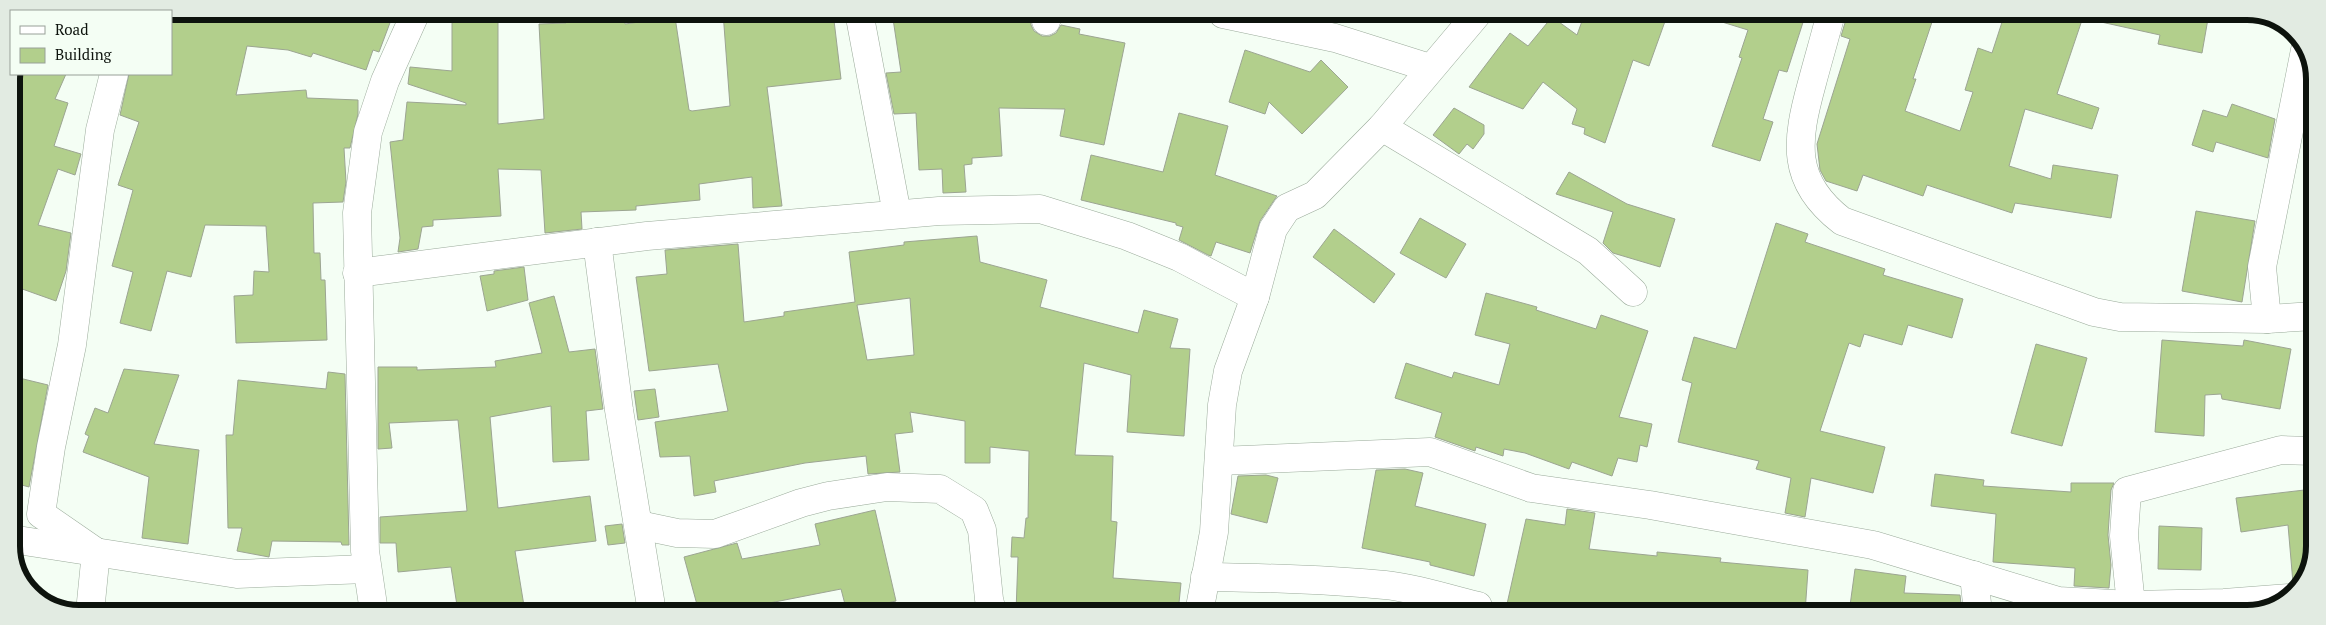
<svg xmlns="http://www.w3.org/2000/svg" width="2326" height="625" viewBox="0 0 2326 625" font-family="'PT Serif',serif">
	<style>
		.building { fill: #b2cf8c; stroke: #9ca592; fill-rule: evenodd }
		.lines { fill: none; stroke-linecap: round; stroke-linejoin: round }
		.minor-casing { stroke: #9bab9b; stroke-width: 29 }
		.minor { stroke: #fff; stroke-width: 28 }
		.rim { fill: none; stroke: #0d130d; stroke-width: 6 }
	</style>
	<rect width="100%" height="100%" fill="#f4fef4"/>
	<g class="building">
		<polygon points="171,11 394,12 379,52 373,50 366,70 313,53 311,57 288,50 247,46 236,95 306,90 307,98 358,100 358,114 350,148 344,148 346,182 343,202 313,203 314,253 320,253 321,280 325,280 327,340 236,343 234,296 253,295 254,271 269,272 266,226 205,225 191,277 167,271 151,331 120,323 133,272 112,266 133,190 118,185 139,122 120,115 129,74 171,74"/>
		<polygon points="621,12 624,12 625,24 675,17 689,110 692,111 730,106 723,12 833,12 841,79 767,87 782,206 753,208 752,177 699,184 700,200 636,206 636,210 581,212 582,229 545,233 541,170 498,169 501,216 433,220 433,226 422,227 418,249 398,252 400,238 390,142 403,140 407,102 466,105 466,103 408,84 410,67 452,71 452,15 498,15 498,124 544,119 539,24 566,23 565,18"/>
		<polygon points="892,12 1027,12 1028,17 1031,17 1031,25 1034,31 1042,36 1050,36 1056,33 1061,25 1080,29 1079,34 1125,43 1104,145 1060,136 1065,109 999,108 1002,156 972,158 972,164 964,165 966,192 943,193 942,169 919,170 916,113 894,114 886,73 901,72"/>
		<polygon points="1585,13 1668,13 1649,66 1633,60 1605,143 1584,134 1585,128 1572,124 1577,109 1543,82 1523,109 1469,87 1510,33 1528,46 1552,17 1577,35"/>
		<polygon points="1710,13 1806,13 1787,72 1779,70 1763,119 1773,122 1760,161 1712,146 1742,58 1739,57 1748,30 1709,18"/>
		<polygon points="1848,13 1935,13 1913,79 1916,79 1905,111 1960,131 1973,92 1965,90 1978,48 1992,53 2005,13 2063,13 2082,20 2057,94 2099,108 2092,129 2025,109 2009,166 2051,179 2053,165 2118,175 2111,218 2015,203 2012,213 1927,185 1923,196 1863,175 1857,191 1826,181 1820,170 1817,144 1850,39 1841,36"/>
		<polygon points="2102,13 2209,13 2202,53 2158,44 2160,35 2101,22"/>
		<polygon points="1245,50 1310,72 1321,60 1348,87 1302,134 1269,102 1265,114 1229,102"/>
		<polygon points="23,74 66,74 55,99 68,103 54,146 81,154 75,175 58,169 38,225 71,233 66,271 56,301 11,285 11,110"/>
		<polygon points="2232,104 2275,119 2268,158 2216,142 2213,152 2192,145 2203,110 2227,117"/>
		<polygon points="1454,108 1484,125 1484,134 1473,149 1467,144 1459,154 1433,135"/>
		<polygon points="1179,113 1228,126 1215,175 1277,196 1260,221 1250,253 1216,242 1211,256 1208,255 1179,240 1183,227 1176,225 1176,223 1081,200 1091,155 1163,172"/>
		<polygon points="1569,172 1627,204 1675,219 1660,267 1613,253 1603,243 1613,212 1556,194"/>
		<polygon points="2196,211 2255,221 2242,302 2182,291"/>
		<polygon points="1420,218 1466,244 1446,278 1400,253"/>
		<polygon points="1776,223 1808,234 1805,242 1885,269 1883,275 1963,299 1952,338 1908,325 1902,345 1864,334 1860,347 1849,343 1820,431 1885,447 1873,493 1811,478 1805,517 1785,513 1791,478 1756,469 1759,461 1678,442 1692,383 1682,380 1694,337 1736,349"/>
		<polygon points="1334,229 1395,274 1374,303 1313,257"/>
		<path d="M977,236L980,262L1047,280L1040,307L1138,333L1144,310L1178,319L1170,348L1190,349L1184,436L1127,432L1131,375L1084,363L1075,455L1113,456L1111,521L1117,522L1113,578L1181,583L1178,613L1016,612L1018,557H1011L1012,537L1024,538L1026,518H1028L1029,451L990,447V463H965V421L910,412L913,432L895,434L900,472L868,474L866,456L805,463L714,481L716,492L694,496L690,456L660,457L655,422L728,411L718,364L649,371L636,277L667,274L665,250L738,244L744,322L784,316V312L855,302L849,252L904,245V242ZM910,298L914,355L867,360L857,305Z"/>
		<polygon points="524,267 528,300 487,311 480,276 494,274 494,271"/>
		<polygon points="1486,293 1537,307 1536,310 1596,329 1601,315 1648,331 1619,417 1652,424 1647,447 1640,445 1637,462 1618,458 1612,476 1572,462 1569,469 1525,453 1504,449 1503,456 1476,447 1475,451 1435,437 1442,413 1395,398 1406,363 1452,378 1454,372 1499,385 1510,344 1475,335"/>
		<polygon points="554,296 569,352 595,349 603,409 586,411 589,460 553,462 551,406 490,417 498,508 590,496 596,541 515,551 525,612 458,612 451,567 398,572 396,543 380,543 380,517 467,511 458,420 389,423 392,448 378,449 378,367 417,367 417,370 496,367 495,361 542,353 529,303"/>
		<polygon points="2162,340 2243,346 2244,340 2291,349 2280,409 2222,399 2221,394 2205,395 2204,436 2155,432"/>
		<polygon points="2036,344 2087,358 2062,446 2011,433"/>
		<polygon points="124,369 179,375 154,444 199,450 188,544 142,538 149,477 83,452 89,436 85,434 95,408 108,413"/>
		<polygon points="328,372 345,374 349,545 342,545 341,542 272,541 269,557 237,551 242,528 228,528 226,435 233,435 238,380 326,389"/>
		<polygon points="11,376 48,385 29,487 11,482"/>
		<polygon points="655,389 659,417 638,420 634,391"/>
		<polygon points="1405,469 1423,473 1415,506 1486,524 1474,576 1430,565 1430,562 1362,548 1376,470"/>
		<polygon points="1935,474 1984,480 1983,486 2071,492 2071,483 2114,483 2111,490 2108,535 2111,565 2109,588 2074,586 2075,568 1993,562 1996,514 1931,506"/>
		<polygon points="1266,475 1278,478 1267,523 1231,514 1238,476"/>
		<polygon points="2313,489 2313,564 2298,585 2293,583 2288,525 2241,532 2236,498"/>
		<polygon points="1567,509 1595,513 1589,549 1657,556 1657,552 1721,558 1720,562 1808,570 1805,613 1505,613 1526,519 1565,525"/>
		<polygon points="875,510 896,601 847,612 841,589 754,606 756,612 699,612 684,557 737,543 742,559 820,545 815,524"/>
		<polygon points="622,524 625,543 608,545 605,526"/>
		<polygon points="2159,526 2202,528 2201,570 2158,569"/>
		<polygon points="1855,569 1906,576 1904,593 1960,595 1962,613 1849,613"/>
	</g>
	<g class="lines">
		<defs>
			<g id="minor">
				<polyline points="859,12 897,214"/>
				<path d="M1831,13C1825,37 1818,60 1812,83C1796,141 1790,181 1842,221L2094,312L2120,317L2267,319L2314,316"/>
				<polyline points="1223,14 1335,38 1430,68"/>
				<polyline points="1046,21 1049,12"/>
				<polyline points="1382,127 1588,251 1633,292"/>
				<polyline points="597,242 619,410 652,612"/>
				<polyline points="357,273 647,236 939,211 1040,209 1127,236 1179,257 1255,297"/>
				<polyline points="2267,319 2262,267 2305,50"/>
				<polyline points="1219,461 1430,452 1531,488 1650,505 1873,545 2058,601 2131,605 2224,603 2290,598"/>
				<polyline points="639,525 677,533 715,534 801,503 828,496 887,487 940,489 974,510 982,530 989,599 992,612"/>
				<polyline points="11,539 237,574 367,569"/>
				<polyline points="96,552 41,514 51,447 72,345 100,130 114,74"/>
				<polyline points="1974,575 1978,613"/>
				<path d="M1205,577C1265,578 1326,579 1385,585C1417,588 1447,599 1478,606"/>
				<polyline points="2131,605 2124,536 2127,491 2281,450 2313,451"/>
				<polyline points="90,612 96,552"/>
				<polyline points="374,612 365,551 357,213 368,132 385,81 416,12"/>
				<polyline points="1199,613 1214,532 1222,405 1228,371 1255,297 1273,229 1287,208 1315,195 1382,127 1478,13"/>
			</g>
		</defs>
		<use href="#minor" class="minor-casing"/>
		<use href="#minor" class="minor"/>
	</g>
	<path d="M0 0H2326V625H0ZM79 20H2247A59 59 0 0 1 2306 79V546A59 59 0 0 1 2247 605H79A59 59 0 0 1 20 546V79A59 59 0 0 1 79 20Z" fill="#e2ebe2" fill-rule="evenodd"/>
	<path class="rim" d="M79 20H2247A59 59 0 0 1 2306 79V546A59 59 0 0 1 2247 605H79A59 59 0 0 1 20 546V79A59 59 0 0 1 79 20Z"/>
	<rect x="10" y="10" width="162" height="65" fill="#f4fef4" stroke="#98a098"/>
	<rect x="20" y="26" width="25" height="8" fill="#ffffff" stroke="#98a098"/>
	<text x="55" y="35" font-size="15" fill="#0d130d">Road</text>
	<rect x="20" y="48" width="25" height="15" fill="#b2cf8c" stroke="#98a098"/>
	<text x="55" y="60" font-size="15" fill="#0d130d">Building</text>
</svg>
